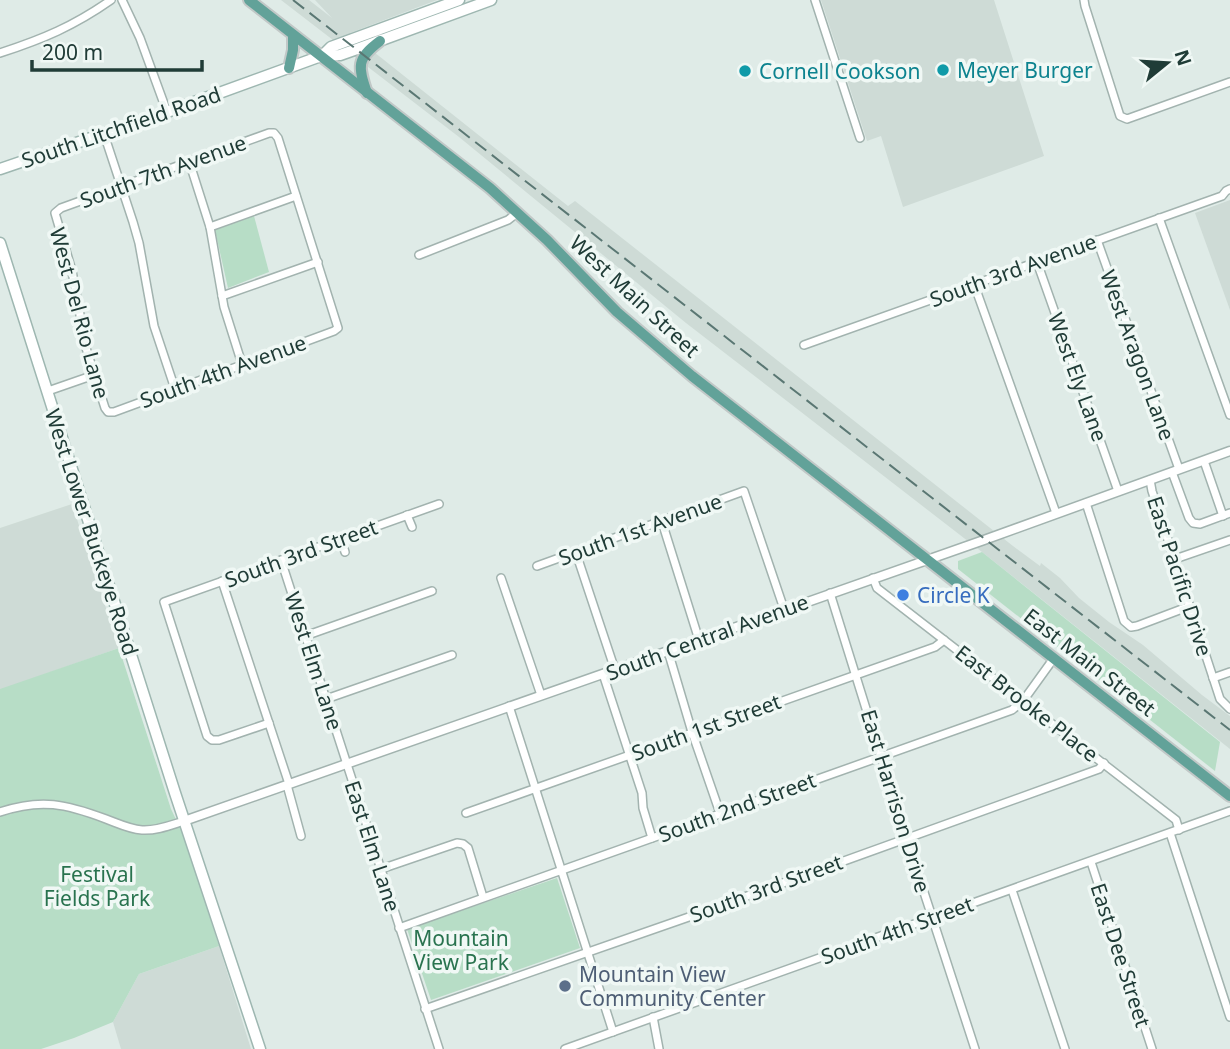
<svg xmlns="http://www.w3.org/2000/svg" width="1230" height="1049" viewBox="0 0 1230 1049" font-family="'Noto Sans',sans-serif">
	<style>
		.built { fill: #cedbd6 }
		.green { fill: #b7ddc6 }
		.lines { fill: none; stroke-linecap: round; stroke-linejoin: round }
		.minor-casing { stroke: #a2b3af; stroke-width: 10 }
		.tertiary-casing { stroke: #a2b3af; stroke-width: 11 }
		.secondary-casing { stroke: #9eb7b1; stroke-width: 13 }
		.primary-casing { stroke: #c1c8c7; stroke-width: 14 }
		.minor { stroke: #fff; stroke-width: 7 }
		.tertiary { stroke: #fff; stroke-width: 8 }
		.secondary { stroke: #fff; stroke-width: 10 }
		.primary { stroke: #62a299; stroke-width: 10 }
		.rail { stroke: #5a7773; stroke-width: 2; stroke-dasharray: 14 7; stroke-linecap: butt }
		.culture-dot { fill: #0f9aa8; stroke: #f0f8f5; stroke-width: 2.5 }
		.shop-dot { fill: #3f7fe0; stroke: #f0f8f5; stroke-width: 2.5 }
		.service-dot { fill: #5c6f8a; stroke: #f0f8f5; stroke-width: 2.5 }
		.labels { text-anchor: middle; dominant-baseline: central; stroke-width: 7; stroke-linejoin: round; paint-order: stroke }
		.culture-label { font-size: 21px; fill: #0d838f; stroke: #f0f8f5; text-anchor: start }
		.street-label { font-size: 21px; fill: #203c37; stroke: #f0f8f5 }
		.shop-label { font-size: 21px; fill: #366cbe; stroke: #f0f8f5; text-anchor: start }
		.park-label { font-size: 21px; fill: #29734f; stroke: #f0f8f5 }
		.service-label { font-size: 21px; fill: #4e5e75; stroke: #f0f8f5; text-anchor: start }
	</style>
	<rect width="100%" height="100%" fill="#dfebe7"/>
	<g class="built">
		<polygon points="281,0 309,0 332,18 315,0 437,0 350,33 568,206 575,201 1013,546 1040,566 1041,563 1060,578 1079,598 1109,622 1143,645 1202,695 1230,716 1230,749 982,552 686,323 459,137"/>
		<polygon points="821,0 994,0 1044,156 903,207 881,136 867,141"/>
		<polygon points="1230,200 1230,310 1195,213"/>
		<polygon points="72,504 119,648 0,690 0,528"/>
		<polygon points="219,946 251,1049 121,1049 113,1022 139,974"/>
	</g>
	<g class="green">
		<polygon points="254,216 269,272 228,288 215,230"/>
		<polygon points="982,552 1220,742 1215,771 958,569 958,561"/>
		<polygon points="119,648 171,809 184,836 219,946 139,974 113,1022 74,1038 41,1049 0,1049 0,689"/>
		<polygon points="557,878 580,948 431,1000 407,929"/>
	</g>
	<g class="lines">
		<defs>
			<g id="minor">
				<polyline points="122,0 140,38 167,112"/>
				<polyline points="815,0 860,138"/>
				<polyline points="1084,0 1085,6 1120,116 1127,119 1230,82"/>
				<path d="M0,53C43,39 74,26 111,0"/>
				<polygon points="269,133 274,133 278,138 338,328 334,331 114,412 108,412 105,408 86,348 72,271 55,213 61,208"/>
				<polyline points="104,134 133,222 139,243 154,326 175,389"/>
				<polyline points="189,161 210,227 224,307 242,364"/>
				<polyline points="1159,218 1230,415"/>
				<polyline points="210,227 296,196"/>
				<polyline points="1097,240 1179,469"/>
				<polyline points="419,255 508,220 517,213"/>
				<polyline points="1037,262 1118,491"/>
				<polyline points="974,284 1056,513"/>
				<polyline points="222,296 318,262"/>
				<polyline points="804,345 1222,196 1226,191 1230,189"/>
				<polyline points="48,391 94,375"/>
				<polyline points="1204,461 1223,516"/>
				<polyline points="1172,472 1189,518 1193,523 1200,524 1230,513"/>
				<polyline points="1150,480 1152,491 1220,699 1230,709"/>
				<polyline points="1086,503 1124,621 1131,627 1137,626 1190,606"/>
				<polyline points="407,515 412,527"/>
				<polyline points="662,522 699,640"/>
				<polyline points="341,539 345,552"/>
				<polyline points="576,553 615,670"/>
				<polyline points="1175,559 1230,540"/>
				<polyline points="281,560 439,1049"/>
				<polyline points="537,566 744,491 784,609"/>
				<polyline points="501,578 541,695"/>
				<polyline points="873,578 877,588 1176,820 1179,830"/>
				<polyline points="222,581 289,784"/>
				<polyline points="830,593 906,837 975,1049"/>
				<polyline points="305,636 432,591"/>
				<polyline points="668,651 692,732 720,813"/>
				<polyline points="603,674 642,793 643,808 652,838"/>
				<polyline points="1213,678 1230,672"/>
				<polyline points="326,699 452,655"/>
				<polyline points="509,706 613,1032"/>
				<polyline points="269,723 219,740 212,740 207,736 164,602 439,504"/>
				<polyline points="287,785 301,836"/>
				<path d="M0,812C41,798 66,804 106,819C117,823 129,829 142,830C156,831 171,825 184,821"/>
				<polyline points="466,813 935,647 944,640"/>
				<polyline points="1170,833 1230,1017"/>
				<polyline points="1091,862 1152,1049"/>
				<polyline points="381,869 457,843 463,844 468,848 483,897"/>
				<polyline points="1012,890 1065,1049"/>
				<polyline points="399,928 1012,710 1023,701 1054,658"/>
				<polyline points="425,1009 686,918 1099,769 1104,763"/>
				<polyline points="653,1017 659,1049"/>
				<polyline points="565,1049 1230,811"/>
			</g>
			<polyline id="tertiary" points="184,821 984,540 1230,451"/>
			<g id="secondary">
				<polyline points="322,56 331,47 459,0"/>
				<polyline points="0,169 167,112 321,56 340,55 357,49 491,0"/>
				<polyline points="0,243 175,793 260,1049"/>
			</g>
			<g id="primary">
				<polyline points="249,0 490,188 547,240 617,312 692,376 1230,796"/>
				<polyline points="289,68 293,50 293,35"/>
				<path d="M367,93C358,66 356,59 380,41"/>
			</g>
		</defs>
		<use href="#minor" class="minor-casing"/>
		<use href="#tertiary" class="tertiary-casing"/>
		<use href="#secondary" class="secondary-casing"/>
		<use href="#primary" class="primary-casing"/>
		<use href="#minor" class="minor"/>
		<use href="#tertiary" class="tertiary"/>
		<use href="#secondary" class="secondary"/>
		<use href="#primary" class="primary"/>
		<polyline class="rail" points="293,0 1230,730"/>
	</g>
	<g class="culture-dot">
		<circle cx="943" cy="70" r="7"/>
		<circle cx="745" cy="71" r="7"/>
	</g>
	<circle class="shop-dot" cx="903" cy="595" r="7"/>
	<circle class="service-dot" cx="565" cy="986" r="7"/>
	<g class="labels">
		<g class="culture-label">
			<text x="957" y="70">Meyer Burger</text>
			<text x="759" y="71">Cornell Cookson</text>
		</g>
		<g class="street-label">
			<text transform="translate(121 127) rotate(-19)">South Litchfield Road</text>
			<text transform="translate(163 171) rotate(-20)">South 7th Avenue</text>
			<text transform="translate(1013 270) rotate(-20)">South 3rd Avenue</text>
			<text transform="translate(635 296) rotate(43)">West Main Street</text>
			<text transform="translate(80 313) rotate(75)">West Del Rio Lane</text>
			<text transform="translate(1138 355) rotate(70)">West Aragon Lane</text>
			<text transform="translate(223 371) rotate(-20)">South 4th Avenue</text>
			<text transform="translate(1078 377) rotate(70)">West Ely Lane</text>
			<text transform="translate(640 529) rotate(-20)">South 1st Avenue</text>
			<text transform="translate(92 532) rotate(72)">West Lower Buckeye Road</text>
			<text transform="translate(301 553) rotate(-20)">South 3rd Street</text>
			<text transform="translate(1180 576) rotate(72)">East Pacific Drive</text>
			<text transform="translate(707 637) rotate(-20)">South Central Avenue</text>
			<text transform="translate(314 661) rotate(72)">West Elm Lane</text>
			<text transform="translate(1090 662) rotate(38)">East Main Street</text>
			<text transform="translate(1027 703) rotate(38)">East Brooke Place</text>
			<text transform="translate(706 727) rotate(-20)">South 1st Street</text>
			<text transform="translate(896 801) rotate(73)">East Harrison Drive</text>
			<text transform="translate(737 807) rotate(-20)">South 2nd Street</text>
			<text transform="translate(373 846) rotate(72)">East Elm Lane</text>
			<text transform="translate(766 888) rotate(-20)">South 3rd Street</text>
			<text transform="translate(897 930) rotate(-20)">South 4th Street</text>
			<text transform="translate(1121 955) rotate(72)">East Dee Street</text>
		</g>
		<g class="shop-label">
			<text x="917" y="595">Circle K</text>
		</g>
		<g class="park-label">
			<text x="97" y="874">Festival<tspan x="97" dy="24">Fields Park</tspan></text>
			<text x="461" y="938">Mountain<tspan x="461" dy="24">View Park</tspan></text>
		</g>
		<g class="service-label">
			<text x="579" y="974">Mountain View<tspan x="579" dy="24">Community Center</tspan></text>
		</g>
	</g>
	<g transform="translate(1167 63) rotate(72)" stroke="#f0f8f5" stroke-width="5" paint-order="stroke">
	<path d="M0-5L12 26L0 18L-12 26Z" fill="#203c37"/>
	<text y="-10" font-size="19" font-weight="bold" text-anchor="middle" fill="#203c37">N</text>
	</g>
	<path d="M32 60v10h170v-10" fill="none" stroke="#203c37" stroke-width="3.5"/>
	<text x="42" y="60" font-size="21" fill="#203c37" stroke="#f0f8f5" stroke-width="5" paint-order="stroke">200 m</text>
</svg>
